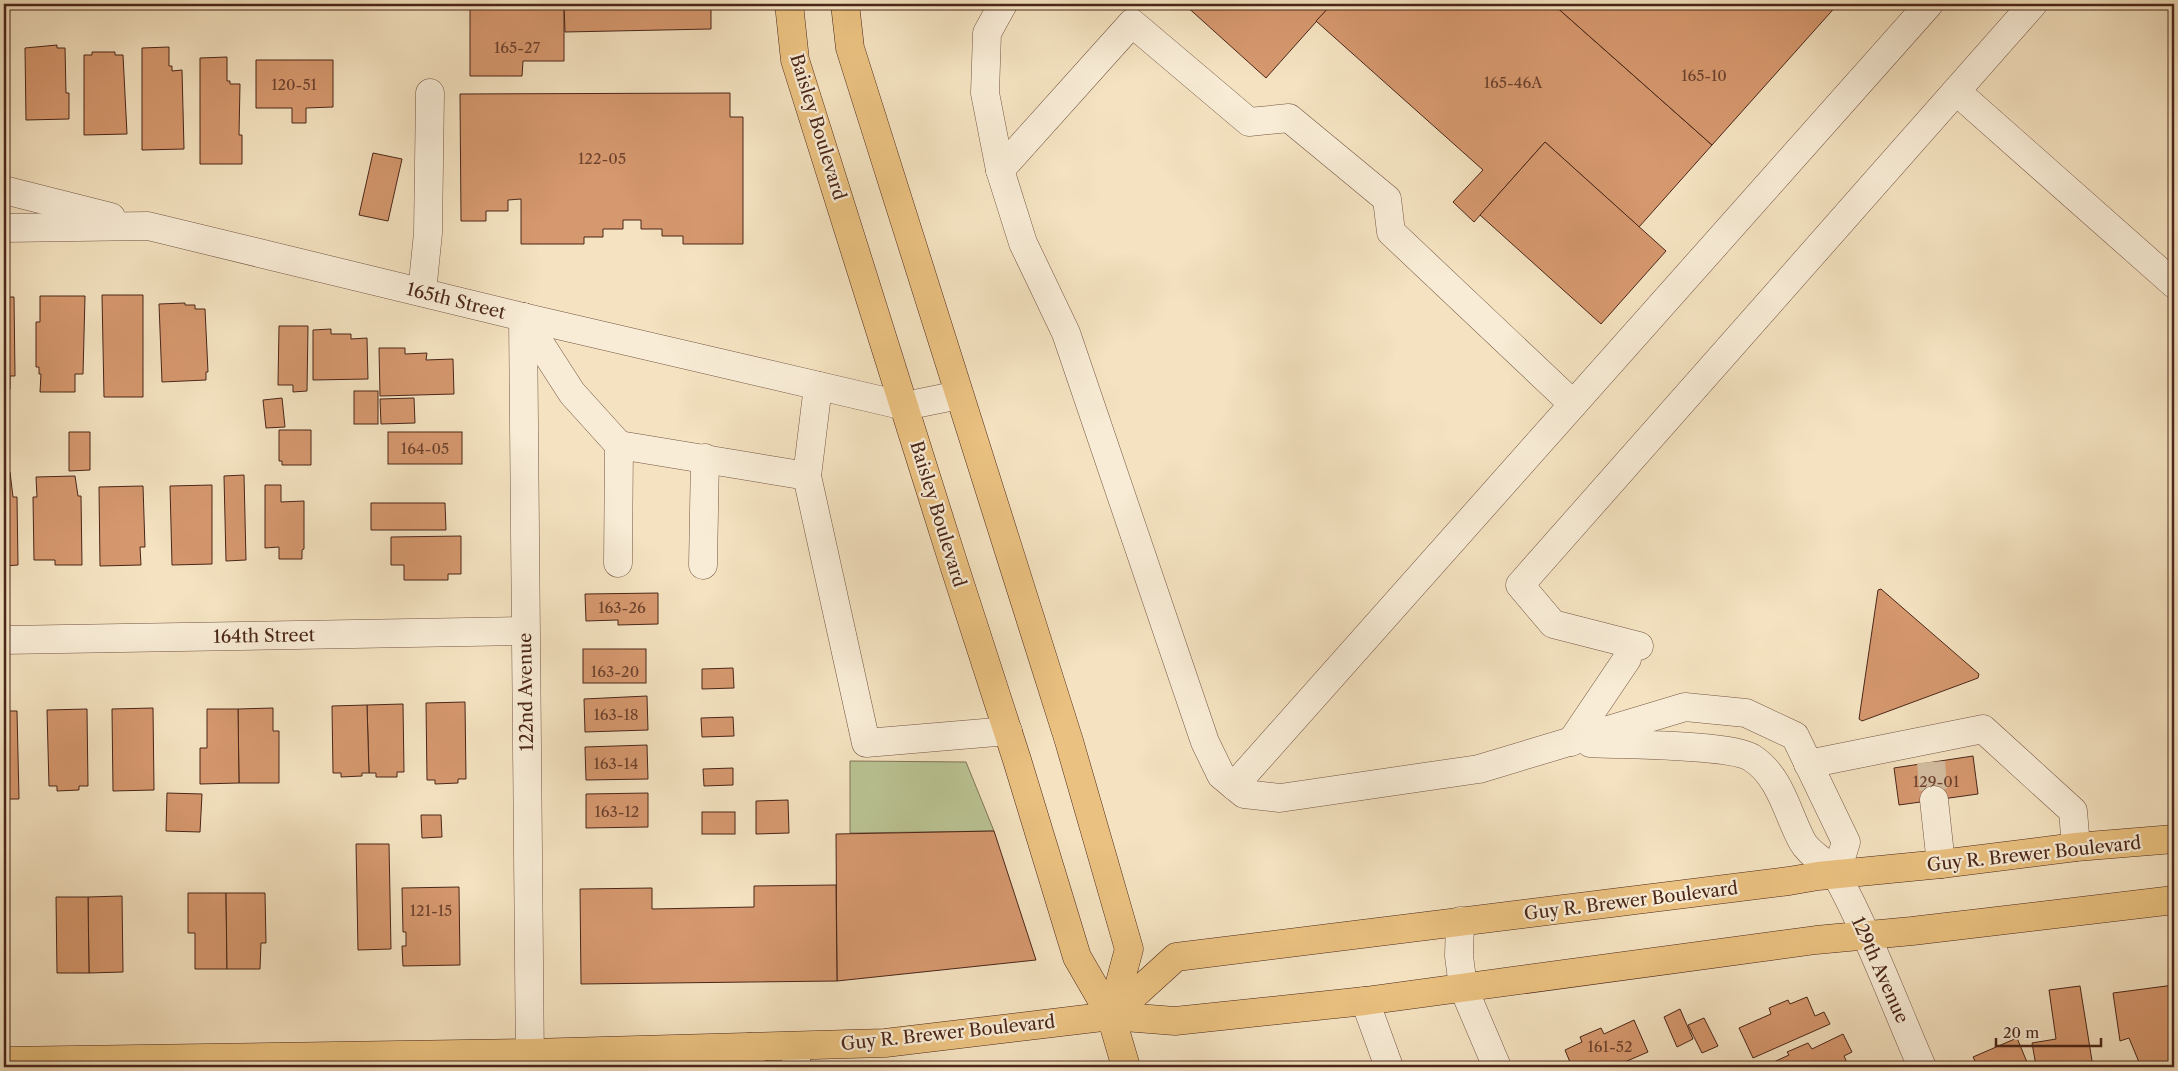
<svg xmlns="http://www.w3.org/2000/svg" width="2178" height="1071" viewBox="0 0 2178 1071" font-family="'Libre Caslon Text',serif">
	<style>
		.green { fill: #bac393; stroke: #827456 }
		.building { fill: #d6986e; stroke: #4a2619 }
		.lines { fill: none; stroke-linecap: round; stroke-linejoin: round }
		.minor-tunnel { stroke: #d2bc9f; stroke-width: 28; stroke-dasharray: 28 14; stroke-linecap: butt }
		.minor-casing { stroke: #745543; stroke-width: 29 }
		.major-casing { stroke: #4a2619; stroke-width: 29 }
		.minor { stroke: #f8ecd6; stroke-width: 28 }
		.major { stroke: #eac180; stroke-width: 28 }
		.labels { text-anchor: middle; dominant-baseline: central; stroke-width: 4.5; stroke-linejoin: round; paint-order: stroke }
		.number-label { font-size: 15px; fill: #6d422e }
		.street-label { font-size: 18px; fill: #4a2619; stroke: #f8ecd6 }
	</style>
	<rect width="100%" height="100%" fill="#f4e2c0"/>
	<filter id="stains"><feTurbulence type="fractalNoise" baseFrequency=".004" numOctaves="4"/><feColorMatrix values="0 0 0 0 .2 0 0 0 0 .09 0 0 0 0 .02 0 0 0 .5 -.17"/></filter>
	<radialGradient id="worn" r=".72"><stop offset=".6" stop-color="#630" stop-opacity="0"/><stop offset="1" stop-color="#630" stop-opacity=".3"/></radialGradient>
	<polygon class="green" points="850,761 966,762 994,831 850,833"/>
	<g class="building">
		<polygon points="470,4 564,4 564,61 523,61 522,76 470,76"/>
		<polygon points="564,4 711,4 711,29 565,32"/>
		<polygon points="1184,4 1332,4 1266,78"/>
		<polygon points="1332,4 1553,4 1712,145 1639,227 1545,142 1474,222 1453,202 1483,170 1316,21"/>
		<polygon points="1553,4 1838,4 1712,145"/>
		<polygon points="57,45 57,48 65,48 66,93 69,93 69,119 26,120 25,48"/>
		<polygon points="169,47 169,66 172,66 172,71 182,70 184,149 142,150 142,48"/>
		<polygon points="92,52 115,52 115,55 123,55 127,134 84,135 84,55 92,55"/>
		<polygon points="227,57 227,81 230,81 230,84 240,84 239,135 242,135 242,164 200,164 200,58"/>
		<polygon points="256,60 333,60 333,107 306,108 306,123 292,123 292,108 256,108"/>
		<polygon points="730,93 730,117 743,117 743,244 683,244 683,236 662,236 662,229 641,229 641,220 623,220 623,229 603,229 603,237 584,237 584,244 521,244 521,199 508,200 508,211 486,211 486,221 461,221 460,94"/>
		<polygon points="1545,142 1666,251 1601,324 1480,215"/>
		<polygon points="373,153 402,159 388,221 359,215"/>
		<polygon points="102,295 143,295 143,397 104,397"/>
		<polygon points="40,296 85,296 83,374 75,374 75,392 40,392 41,374 39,374 39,367 36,367 36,322 40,322"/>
		<polygon points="4,297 14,297 15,376 10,376 10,389 4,389"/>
		<polygon points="185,303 185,305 195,305 195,309 205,309 208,372 206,372 206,380 162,382 159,304"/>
		<polygon points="279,326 308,326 307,391 293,392 293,385 278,385"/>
		<polygon points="331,329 331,334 351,334 351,339 367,338 368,379 313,380 313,330"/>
		<polygon points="379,348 405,348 405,354 427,353 426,360 453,359 454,394 380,396"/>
		<rect x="354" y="391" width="24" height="33"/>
		<polygon points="282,398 285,427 266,428 263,400"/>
		<polygon points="414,398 415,423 381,424 380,399"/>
		<polygon points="279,430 311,430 311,465 282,465 282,461 279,461"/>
		<polygon points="69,432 90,432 90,470 69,471"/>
		<rect x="388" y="432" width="74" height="32"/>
		<polygon points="10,472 13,497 17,497 18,565 4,566 4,473"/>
		<polygon points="244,475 246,560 226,561 224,476"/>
		<polygon points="75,476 78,496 81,496 82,565 55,565 55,560 34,560 33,497 37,497 36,477"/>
		<polygon points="212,485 212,564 172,565 170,486"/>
		<polygon points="265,485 281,485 281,502 304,501 304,549 302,550 302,559 279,559 279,547 265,548"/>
		<polygon points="143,486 145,547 140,547 141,565 100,566 99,487"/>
		<polygon points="371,503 445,503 446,530 371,530"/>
		<polygon points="461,536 461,574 448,574 448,580 404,580 404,565 391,565 391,537"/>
		<polygon points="1881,589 1979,674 1978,678 1862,721 1859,719 1878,590"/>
		<polygon points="658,593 658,624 618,625 618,620 586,621 585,594"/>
		<rect x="583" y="649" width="63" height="34"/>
		<polygon points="733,668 734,688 702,689 702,669"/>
		<polygon points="647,696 648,730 585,732 584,699"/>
		<polygon points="465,702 466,779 458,779 458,783 435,784 435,780 427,780 426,703"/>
		<polygon points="403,704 404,772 397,772 397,777 376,777 376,773 369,773 367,705"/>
		<polygon points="367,705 369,773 362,773 362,776 341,777 341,773 333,773 332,706"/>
		<polygon points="153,708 154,790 113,791 112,709"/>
		<polygon points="273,708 273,731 279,731 279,783 239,783 238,709"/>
		<polygon points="87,709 88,786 79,786 79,790 57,791 57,786 49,786 47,710"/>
		<polygon points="207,709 238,709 239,783 200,784 200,748 207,748"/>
		<polygon points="4,711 17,711 19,799 4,799"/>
		<polygon points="733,717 734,736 702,737 701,718"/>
		<polygon points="647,745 648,779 586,780 585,747"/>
		<polygon points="1973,756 1978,794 1899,805 1894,768"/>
		<polygon points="733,768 733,785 704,786 703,769"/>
		<polygon points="167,793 202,794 200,832 166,831"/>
		<polygon points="648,793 648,827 586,828 586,794"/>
		<polygon points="788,800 789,833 756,834 756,801"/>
		<rect x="702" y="812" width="33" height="22"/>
		<polygon points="421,815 441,815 442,837 422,838"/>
		<polygon points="994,831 1036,960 837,981 836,834"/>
		<polygon points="356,844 389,844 391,949 358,950"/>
		<polygon points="836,885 837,981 581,984 580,889 652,888 652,909 754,907 754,886"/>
		<polygon points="459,887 460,965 403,966 402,946 406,946 406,932 403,932 402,888"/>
		<polygon points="188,893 226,893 227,969 195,969 195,933 188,933"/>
		<polygon points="226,893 265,893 266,943 261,943 260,969 227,969"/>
		<polygon points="122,896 123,972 89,973 88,897"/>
		<polygon points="56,897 88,897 89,973 57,973"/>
		<polygon points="2174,985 2174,1067 2141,1067 2129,1038 2120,1041 2113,993"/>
		<polygon points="2080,986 2093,1067 2050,1067 2049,1064 2036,1066 2032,1043 2056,1039 2049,990"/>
		<polygon points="1807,997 1815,1016 1824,1012 1830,1024 1753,1058 1739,1028 1771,1014 1769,1008 1788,1000 1790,1004"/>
		<polygon points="1680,1009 1693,1039 1677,1047 1664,1017"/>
		<polygon points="1704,1018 1718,1046 1702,1053 1688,1025"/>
		<polygon points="1634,1020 1648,1052 1613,1067 1572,1067 1565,1050 1582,1042 1580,1037 1601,1028 1604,1034"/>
		<polygon points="1843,1034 1852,1052 1844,1056 1849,1067 1763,1067 1789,1055 1787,1052 1808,1043 1812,1049"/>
		<polygon points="2017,1038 2029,1067 1978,1067 1973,1057"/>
	</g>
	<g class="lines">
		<polyline class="minor-tunnel" points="1931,762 1934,800"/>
		<defs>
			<g id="minor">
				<polyline points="1003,4 987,33 985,93 1000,170 1023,243 1066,333 1205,742 1221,775 1244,794 1280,798 1479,769 1685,707 1746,713 1795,736 1846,842 1836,874"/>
				<polyline points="1956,91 2174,284"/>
				<polyline points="1000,170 1132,23 1249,122 1289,118 1387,199 1391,232 1573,404"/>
				<polyline points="4,190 111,217"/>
				<polyline points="4,228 148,226 523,317 905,406 959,395"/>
				<polyline points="422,292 428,233 430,93"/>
				<polyline points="523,317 530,1067"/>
				<polyline points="523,317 572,393 619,445"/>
				<polyline points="818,386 807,476 866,743 1008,731"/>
				<polyline points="618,563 619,445 807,476"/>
				<polyline points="703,565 705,458"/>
				<polyline points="4,640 525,631"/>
				<polyline points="1639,646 1553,624 1520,585 2033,4"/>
				<polyline points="1571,742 1627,659"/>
				<path d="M1590,743C1621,745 1731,744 1752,758C1781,777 1787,813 1802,841C1810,856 1829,862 1837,876C1869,935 1895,1005 1922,1067"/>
				<polyline points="1808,764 1983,729 2073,811 2076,847"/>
				<polyline points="1234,786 1929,4"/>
				<polyline points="1934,800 1941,864"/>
				<polyline points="1460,921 1459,956 1463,987 1497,1067"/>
				<polyline points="1365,1001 1389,1067"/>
				<polyline points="796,1046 796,1067"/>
				<polyline points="750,1047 751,1067"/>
			</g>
			<g id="major">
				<polyline points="789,4 795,60 952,559 1017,760 1077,957 1111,1016 1126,1067"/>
				<polyline points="845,4 850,48 1069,741 1129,949 1111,1016"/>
				<polyline points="1111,1016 1176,957 1789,881 1818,876 1941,864 2076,847 2174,839"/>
				<polyline points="4,1061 530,1053 885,1043 1111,1016 1175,1021 1365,1001 1816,940 1912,931 2174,900"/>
			</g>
		</defs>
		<use href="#minor" class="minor-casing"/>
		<use href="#major" class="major-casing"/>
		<use href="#minor" class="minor"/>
		<use href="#major" class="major"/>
	</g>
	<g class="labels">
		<g class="number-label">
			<text x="517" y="47">165-27</text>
			<text x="1704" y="75">165-10</text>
			<text x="1513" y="82">165-46A</text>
			<text x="294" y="84">120-51</text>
			<text x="602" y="158">122-05</text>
			<text x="425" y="448">164-05</text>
			<text x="622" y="607">163-26</text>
			<text x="615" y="671">163-20</text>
			<text x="616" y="714">163-18</text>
			<text x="616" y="763">163-14</text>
			<text x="1936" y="781">129-01</text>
			<text x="617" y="811">163-12</text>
			<text x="431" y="910">121-15</text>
			<text x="1610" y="1046">161-52</text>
		</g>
		<g class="street-label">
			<text transform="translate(818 127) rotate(73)">Baisley Boulevard</text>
			<text transform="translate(456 301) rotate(14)">165th Street</text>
			<text transform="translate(938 514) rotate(73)">Baisley Boulevard</text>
			<text transform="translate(264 636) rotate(-1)">164th Street</text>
			<text transform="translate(526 692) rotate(-91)">122nd Avenue</text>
			<text transform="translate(2034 854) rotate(-6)">Guy R. Brewer Boulevard</text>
			<text transform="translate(1631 901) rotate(-7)">Guy R. Brewer Boulevard</text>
			<text transform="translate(1880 970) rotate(66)">129th Avenue</text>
			<text transform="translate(948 1033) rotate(-6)">Guy R. Brewer Boulevard</text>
		</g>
	</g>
	<rect width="2178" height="1071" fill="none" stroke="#f4e2c0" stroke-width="20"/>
	<rect x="5" y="5" width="2168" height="1061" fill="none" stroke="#4a2619" stroke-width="2.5"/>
	<rect x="10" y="10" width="2158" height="1051" fill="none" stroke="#4a2619"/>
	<path d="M1996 1038v8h105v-8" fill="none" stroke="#4a2619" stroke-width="2.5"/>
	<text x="2003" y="1038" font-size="15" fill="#4a2619" stroke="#f8ecd6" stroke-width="4" paint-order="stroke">20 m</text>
	<rect width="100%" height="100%" filter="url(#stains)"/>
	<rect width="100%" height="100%" fill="url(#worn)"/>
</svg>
